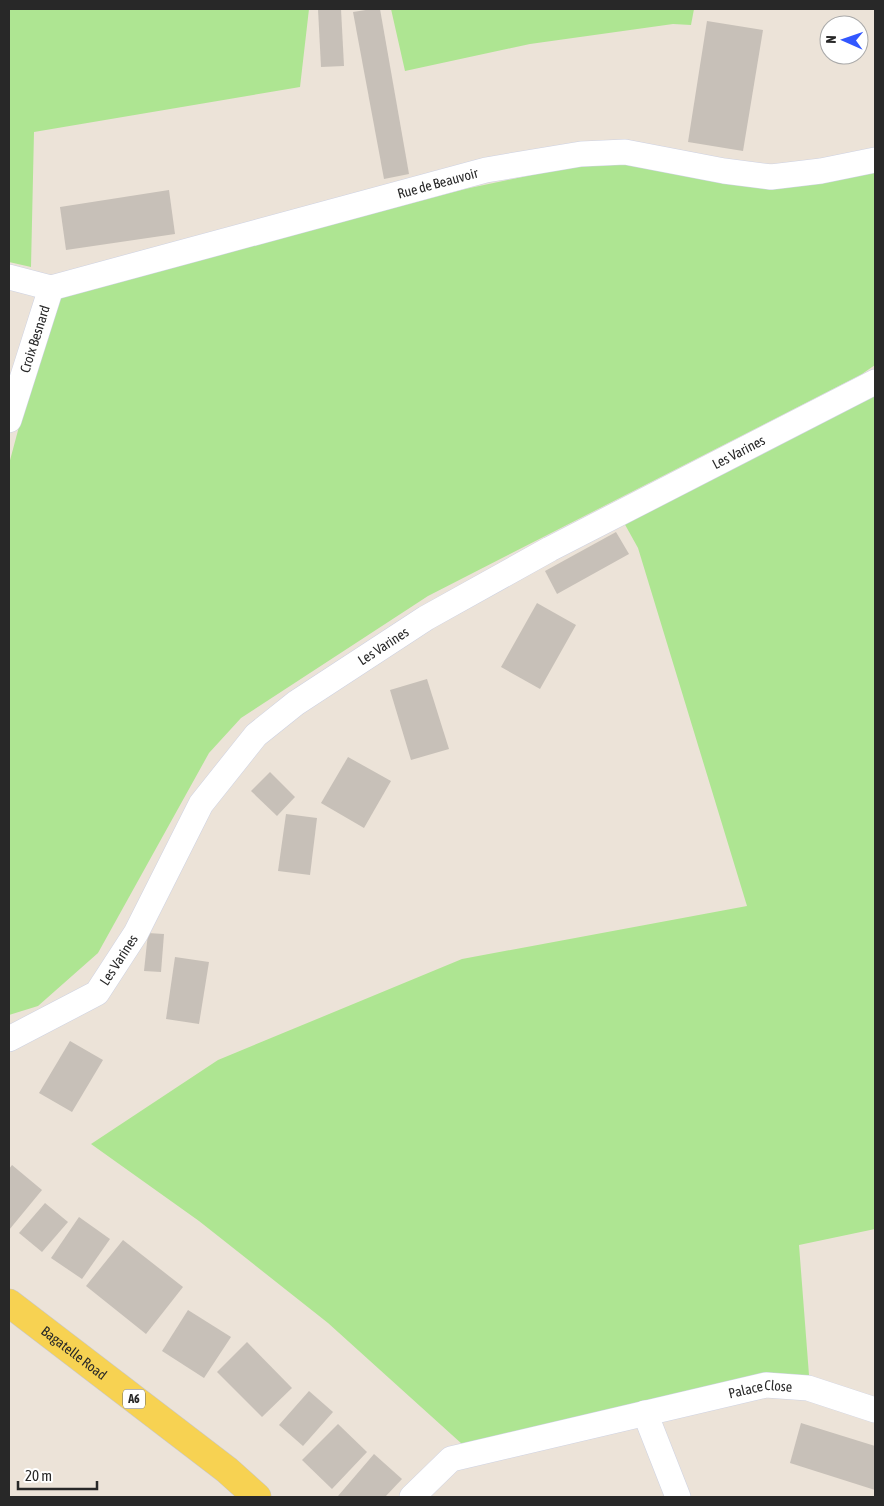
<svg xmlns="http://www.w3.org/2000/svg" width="884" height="1506" viewBox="0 0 884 1506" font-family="'Asap Condensed',sans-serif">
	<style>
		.green { fill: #aee592 }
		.building { fill: #c7c0b8 }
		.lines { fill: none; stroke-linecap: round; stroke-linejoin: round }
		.street-casing { stroke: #ced2e2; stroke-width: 26 }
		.primary-casing { stroke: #c7c7c7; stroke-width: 29 }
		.street { stroke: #fff; stroke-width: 25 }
		.primary { stroke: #f7d252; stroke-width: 28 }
		.labels { text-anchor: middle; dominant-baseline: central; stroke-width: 4; stroke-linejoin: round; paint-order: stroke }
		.shield { fill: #fff; stroke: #686868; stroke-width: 1 }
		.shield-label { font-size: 12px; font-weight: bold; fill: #282828 }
		.street-label { font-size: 14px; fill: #282828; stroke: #fff }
	</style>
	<rect width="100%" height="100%" fill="#ece3d8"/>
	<g class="green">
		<polygon points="9,9 309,9 300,87 34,132 31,267 9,262"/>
		<polygon points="391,9 694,9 691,25 673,24 530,44 405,71"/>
		<polygon points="584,164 653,164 875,172 875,365 862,374 428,596 241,718 209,753 98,953 38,1006 9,1015 9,464 54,296 118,281 465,189"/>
		<polygon points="875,394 875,1229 799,1245 809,1375 760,1375 462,1444 328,1323 199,1221 91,1144 218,1060 462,959 747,906 638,548 623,521"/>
	</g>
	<g class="building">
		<polygon points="318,9 341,9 344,66 321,67"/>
		<polygon points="372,9 380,9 409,174 384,179 353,12"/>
		<polygon points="707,21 763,30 743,151 688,142"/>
		<polygon points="169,190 175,234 66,250 60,207"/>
		<polygon points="616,532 629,554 557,594 545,571"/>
		<polygon points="537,603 576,625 540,689 501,667"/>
		<polygon points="427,679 449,749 411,760 390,690"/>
		<polygon points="348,757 391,781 364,828 321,803"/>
		<polygon points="270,772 295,797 277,816 251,791"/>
		<polygon points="286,814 317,818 310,875 278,871"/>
		<polygon points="148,933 164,934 161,972 144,971"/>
		<polygon points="175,957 209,962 199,1024 166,1019"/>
		<polygon points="70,1041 103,1060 72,1112 39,1093"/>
		<polygon points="12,1165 42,1190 9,1230 9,1169"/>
		<polygon points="45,1203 68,1222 42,1252 19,1233"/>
		<polygon points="79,1217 110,1239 82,1279 51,1258"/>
		<polygon points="123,1240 183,1287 146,1334 86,1286"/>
		<polygon points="188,1310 231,1337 204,1378 162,1351"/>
		<polygon points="247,1342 292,1388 262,1417 217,1372"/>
		<polygon points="309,1391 333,1412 303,1446 279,1425"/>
		<polygon points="801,1423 875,1446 875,1490 790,1463"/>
		<polygon points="338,1424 367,1452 332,1489 302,1460"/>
		<polygon points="374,1454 402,1479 385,1497 339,1497 338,1496"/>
	</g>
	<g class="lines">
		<defs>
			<g id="street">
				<path id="s1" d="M9,277L51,288L486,170L581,154L625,152L724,171L771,177L821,171L875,160"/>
				<path id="s2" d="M9,420L51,288"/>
				<path id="s3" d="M9,1039L97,993L136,933L201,804L256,735L296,703L426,618L550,549L875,382"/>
				<polyline points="645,1413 678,1497"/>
				<path id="s4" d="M412,1497L451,1459L766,1385L808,1388L875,1410"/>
			</g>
			<g id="primary">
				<path id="s5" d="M9,1303L227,1470L257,1497"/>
			</g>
		</defs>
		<use href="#street" class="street-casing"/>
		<use href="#primary" class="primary-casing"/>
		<use href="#street" class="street"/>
		<use href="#primary" class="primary"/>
	</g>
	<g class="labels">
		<rect class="shield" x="123" y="1389.5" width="22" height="19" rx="4"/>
		<g class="shield-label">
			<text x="134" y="1399">A6</text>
		</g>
		<g class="street-label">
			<text stroke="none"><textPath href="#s1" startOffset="444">Rue de Beauvoir</textPath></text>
			<text stroke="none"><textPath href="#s2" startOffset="85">Croix Besnard</textPath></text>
			<text stroke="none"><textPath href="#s3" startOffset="964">Les Varines</textPath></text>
			<text stroke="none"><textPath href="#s3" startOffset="559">Les Varines</textPath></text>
			<text stroke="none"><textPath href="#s3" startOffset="139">Les Varines</textPath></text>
			<text stroke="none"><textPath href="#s5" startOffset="82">Bagatelle Road</textPath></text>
			<text stroke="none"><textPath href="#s4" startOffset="372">Palace Close</textPath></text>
		</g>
	</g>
	<rect width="884" height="1506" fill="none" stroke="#282828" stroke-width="20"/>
	<g transform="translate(844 40) rotate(272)"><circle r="24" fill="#ffffff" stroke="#a9a9a9"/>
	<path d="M0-4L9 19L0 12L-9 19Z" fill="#3257ff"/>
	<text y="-8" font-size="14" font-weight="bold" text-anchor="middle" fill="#282828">N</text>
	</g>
	<path d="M18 1481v8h79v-8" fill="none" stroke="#282828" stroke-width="2.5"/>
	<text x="25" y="1481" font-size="15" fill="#282828" stroke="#ffffff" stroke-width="4" paint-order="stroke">20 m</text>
</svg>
